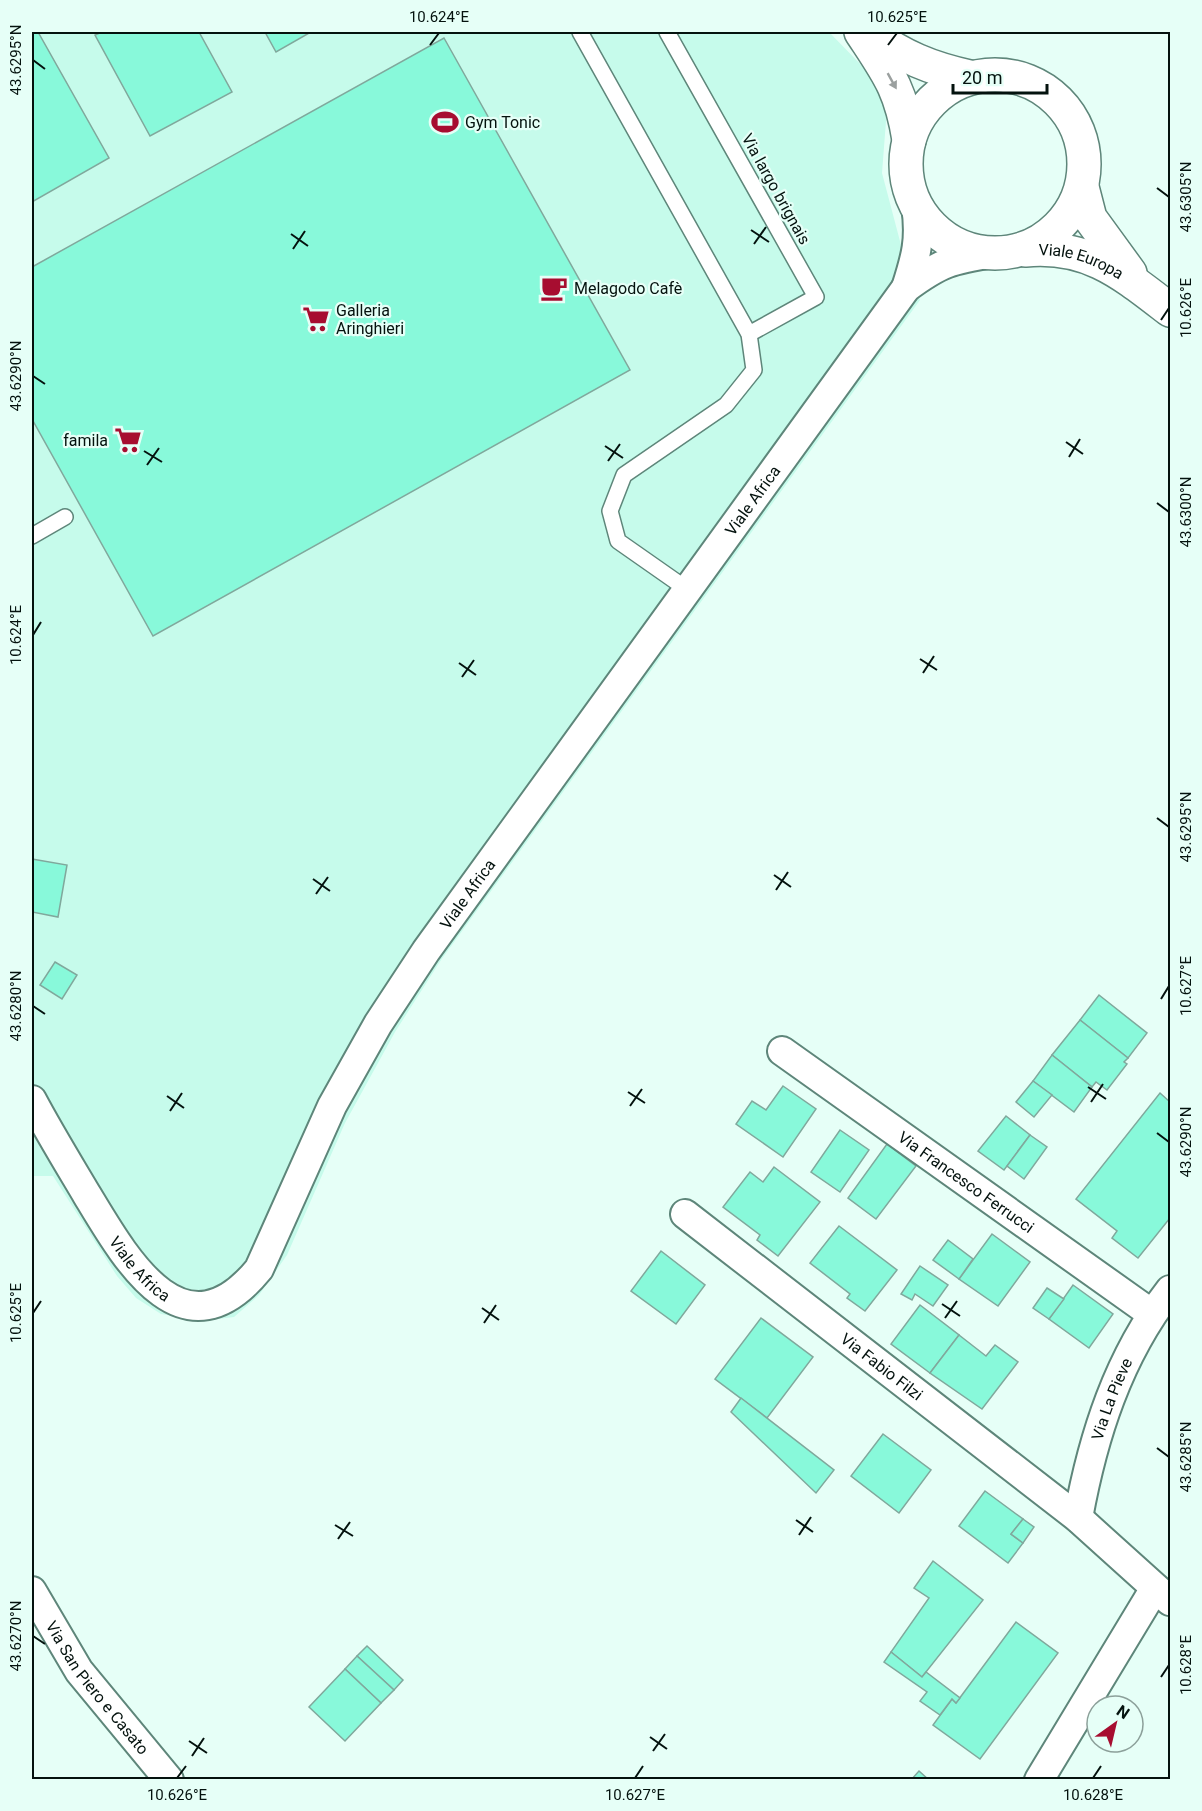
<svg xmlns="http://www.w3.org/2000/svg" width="1202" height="1811" viewBox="0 0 1202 1811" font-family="Roboto,sans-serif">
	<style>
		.built { fill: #c6fbeb }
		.building { fill: #88f9da; stroke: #80a89c; stroke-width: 1.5 }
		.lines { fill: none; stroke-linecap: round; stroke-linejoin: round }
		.service-casing { stroke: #5e867a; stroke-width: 18 }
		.minor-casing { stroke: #5e867a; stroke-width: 32 }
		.tertiary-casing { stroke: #5e867a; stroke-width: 36 }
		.service { stroke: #fff; stroke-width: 15 }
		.minor { stroke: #fff; stroke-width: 28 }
		.tertiary { stroke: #fff; stroke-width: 33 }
		.oneway { fill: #9ba09f }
		.ticks { fill: none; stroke: #04120e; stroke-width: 2 }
		.labels { text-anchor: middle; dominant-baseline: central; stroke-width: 4.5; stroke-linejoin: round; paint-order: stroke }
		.poi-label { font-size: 16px; fill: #04120e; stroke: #e6fff7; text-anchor: start }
		.street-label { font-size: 16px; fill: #04120e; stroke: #e6fff7 }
		.neatline { fill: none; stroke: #04120e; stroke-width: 2 }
		.ticks-label { font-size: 15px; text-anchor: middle; fill: #04120e }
	</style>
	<rect width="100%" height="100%" fill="#e6fff7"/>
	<polygon class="built" points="32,32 829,32 870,74 887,108 882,173 901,245 920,300 441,960 395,1032 345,1123 287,1255 259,1295 234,1317 202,1321 161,1314 136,1298 117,1276 53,1176 32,1176"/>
	<g class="building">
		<polygon points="32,32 38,32 109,158 32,202"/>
		<polygon points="102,32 199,32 232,92 150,136 95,35"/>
		<polygon points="265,32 311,32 276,52"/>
		<polygon points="444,38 630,370 153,636 32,419 32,267"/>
		<polygon points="32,859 67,865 58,917 32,912"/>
		<polygon points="55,962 77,975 62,999 40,985"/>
		<polygon points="1099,995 1147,1033 1128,1058 1080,1020"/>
		<polygon points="1080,1020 1128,1058 1124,1062 1127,1064 1107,1090 1096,1082 1092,1087 1052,1055"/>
		<polygon points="1052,1055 1092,1087 1074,1112 1033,1081"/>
		<polygon points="1033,1081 1052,1095 1034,1117 1016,1102"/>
		<polygon points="783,1086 816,1109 783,1157 736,1124 752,1101 766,1110"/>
		<polygon points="1160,1093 1170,1102 1170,1218 1138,1258 1112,1238 1117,1231 1076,1199"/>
		<polygon points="1006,1116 1030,1135 1004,1170 978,1151"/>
		<polygon points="840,1130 869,1150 840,1192 811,1172"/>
		<polygon points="1030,1135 1047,1147 1024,1179 1007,1166"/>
		<polygon points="887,1144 916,1166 876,1219 848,1198"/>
		<polygon points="774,1167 820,1202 778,1256 757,1240 760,1235 723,1207 750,1172 763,1182"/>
		<polygon points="839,1226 897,1270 865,1311 847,1298 850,1294 810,1263"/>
		<polygon points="992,1234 1030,1262 998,1306 959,1279"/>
		<polygon points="948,1240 973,1259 959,1279 933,1260"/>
		<polygon points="661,1251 705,1285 676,1324 631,1291"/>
		<polygon points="920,1266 948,1285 933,1306 915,1294 912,1300 901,1294"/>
		<polygon points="1073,1285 1113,1314 1089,1348 1049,1319"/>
		<polygon points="1047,1288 1064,1299 1049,1319 1033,1308"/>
		<polygon points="920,1305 959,1335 930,1373 891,1344"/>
		<polygon points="761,1318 813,1357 767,1418 715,1379"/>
		<polygon points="959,1335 986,1356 995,1345 1018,1362 982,1409 930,1373"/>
		<polygon points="741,1398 834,1470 816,1493 731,1412"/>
		<polygon points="883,1434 931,1470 899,1513 851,1476"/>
		<polygon points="985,1491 1023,1519 1011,1534 1023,1543 1008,1563 959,1526"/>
		<polygon points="1023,1519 1034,1527 1023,1543 1011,1534"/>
		<polygon points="933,1561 983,1600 922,1677 891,1652 929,1598 914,1588"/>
		<polygon points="1016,1622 1058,1653 980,1759 933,1725 952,1699 956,1703"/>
		<polygon points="367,1646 403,1680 394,1690 357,1656"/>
		<polygon points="891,1652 922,1677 926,1672 960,1698 956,1703 952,1699 940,1715 920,1701 927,1692 884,1662"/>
		<polygon points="357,1656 394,1690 381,1703 345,1669"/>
		<polygon points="345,1669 381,1703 345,1741 309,1707"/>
		<polygon points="919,1771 929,1780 911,1780"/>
	</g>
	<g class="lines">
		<defs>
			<g id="service">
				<polyline points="580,32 749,334 754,370 726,405 624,475 610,511 618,541 688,590"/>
				<polyline points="667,32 816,297 749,334"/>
				<polyline points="32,536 65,517"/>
			</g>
			<g id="minor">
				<path d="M906,288C916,257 921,239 916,206"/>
				<path id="s1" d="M782,1051L1152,1314"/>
				<path id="s2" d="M32,1100C49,1132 68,1163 87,1195C125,1258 183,1362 259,1269L332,1106L378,1024L426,951L906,288C941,262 951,260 994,253"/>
				<path id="s3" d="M685,1214L1078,1518L1170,1601"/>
				<path id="s4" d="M1078,1518C1093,1436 1118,1357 1170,1290"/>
				<path id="s5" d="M32,1591L79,1671L169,1780"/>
				<polyline points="1039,1780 1155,1588"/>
			</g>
			<g id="tertiary">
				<path d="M861,32C888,73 901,89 909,140"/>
				<path d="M869,33C904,57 929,68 970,77"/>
				<circle cx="995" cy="164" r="89"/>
				<polyline points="1082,187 1090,218 1130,273"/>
				<path id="s6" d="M1025,250C1088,244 1122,273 1170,310"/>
			</g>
		</defs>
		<use href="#service" class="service-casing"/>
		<use href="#minor" class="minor-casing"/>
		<use href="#tertiary" class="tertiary-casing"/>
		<use href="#service" class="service"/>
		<use href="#minor" class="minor"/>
		<use href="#tertiary" class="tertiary"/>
	</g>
	<defs><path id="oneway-solid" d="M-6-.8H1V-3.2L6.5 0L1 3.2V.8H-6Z" transform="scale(1.5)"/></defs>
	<use class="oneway" href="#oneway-solid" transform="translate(892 81) rotate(61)"/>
	<path class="ticks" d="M430,45L439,33M888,45L897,33M33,60L45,69M1157,188L1169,197M751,230L769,242M291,234L308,246M754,244L766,227M293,249L305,231M1161,320L1169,308M33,376L45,384M1066,442L1083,454M605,446L623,458M144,451L162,462M1069,457L1080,439M608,461L620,444M147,465L159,448M1157,503L1169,512M33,635L41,622M920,659L937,670M459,663L476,675M923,673L934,656M462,677L474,660M1157,818L1169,827M774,875L791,887M313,879L330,891M776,890L788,872M316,894L328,877M1161,999L1169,986M33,1006L45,1014M1088,1087L1106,1099M628,1092L645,1103M167,1096L184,1108M1091,1102L1103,1084M630,1106L642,1089M170,1111L182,1093M1157,1133L1169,1142M942,1304L960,1316M482,1308L499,1320M33,1313L41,1301M945,1318L957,1301M484,1323L496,1305M1157,1448L1169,1457M796,1520L813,1532M335,1525L353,1536M799,1535L811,1517M338,1539L350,1522M33,1636L45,1644M1161,1677L1169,1665M650,1737L667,1749M189,1741L207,1753M653,1751L665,1734M192,1756L204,1738M177,1778L186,1766M635,1778L643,1766M1093,1778L1101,1766"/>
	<defs>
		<symbol id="stadium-bare" viewBox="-9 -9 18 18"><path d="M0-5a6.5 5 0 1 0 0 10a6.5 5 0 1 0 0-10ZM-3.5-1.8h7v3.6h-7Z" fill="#a70d30" stroke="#e6fff7" stroke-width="2.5" paint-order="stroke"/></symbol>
		<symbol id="cafe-bare" viewBox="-9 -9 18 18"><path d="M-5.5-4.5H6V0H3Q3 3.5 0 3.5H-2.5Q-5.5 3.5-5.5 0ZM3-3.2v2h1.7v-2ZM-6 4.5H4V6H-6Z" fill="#a70d30" stroke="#e6fff7" stroke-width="2.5" paint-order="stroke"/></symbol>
		<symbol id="supermarket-bare" viewBox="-9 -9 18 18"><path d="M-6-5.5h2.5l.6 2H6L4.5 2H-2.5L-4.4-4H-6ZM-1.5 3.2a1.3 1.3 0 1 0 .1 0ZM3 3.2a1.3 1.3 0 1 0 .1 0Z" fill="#a70d30" stroke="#e6fff7" stroke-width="2.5" paint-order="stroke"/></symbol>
	</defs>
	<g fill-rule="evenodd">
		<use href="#stadium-bare" x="426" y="103" width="38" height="38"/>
		<use href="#cafe-bare" x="535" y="269" width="38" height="38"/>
		<use href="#supermarket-bare" x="297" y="300" width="38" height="38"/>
		<use href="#supermarket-bare" x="109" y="421" width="38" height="38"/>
	</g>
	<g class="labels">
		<g class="poi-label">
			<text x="465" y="122">Gym Tonic</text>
			<text x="574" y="288">Melagodo Cafè</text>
			<text x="336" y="310">Galleria<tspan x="336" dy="18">Aringhieri</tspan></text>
			<text x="108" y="440" text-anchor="end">famila</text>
		</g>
		<g class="street-label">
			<text transform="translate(776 189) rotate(61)">Via largo brignais</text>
			<text stroke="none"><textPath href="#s6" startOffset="58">Viale Europa</textPath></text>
			<text stroke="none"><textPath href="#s2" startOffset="1263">Viale Africa</textPath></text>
			<text stroke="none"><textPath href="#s2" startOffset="777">Viale Africa</textPath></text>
			<text stroke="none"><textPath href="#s1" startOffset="226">Via Francesco Ferrucci</textPath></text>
			<text stroke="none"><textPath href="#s2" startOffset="201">Viale Africa</textPath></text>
			<text stroke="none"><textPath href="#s3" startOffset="249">Via Fabio Filzi</textPath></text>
			<text stroke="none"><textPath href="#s4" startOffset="124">Via La Pieve</textPath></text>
			<text stroke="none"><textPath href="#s5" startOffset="117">Via San Piero e Casato</textPath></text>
		</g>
	</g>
	<rect width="1202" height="1811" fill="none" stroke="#e6fff7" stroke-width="66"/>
	<g transform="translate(1115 1724) rotate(34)"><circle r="28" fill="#e6fff7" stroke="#8ca09a" stroke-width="1.5"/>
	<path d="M0-4.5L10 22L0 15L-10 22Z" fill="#a70d30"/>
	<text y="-9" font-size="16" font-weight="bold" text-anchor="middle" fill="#04120e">N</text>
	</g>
	<path d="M953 84v9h94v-9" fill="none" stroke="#04120e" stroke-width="3"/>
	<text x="962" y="84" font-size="18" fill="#04120e" stroke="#e6fff7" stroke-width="4.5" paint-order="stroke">20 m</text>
	<rect x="33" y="33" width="1136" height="1745" class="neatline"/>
	<g class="ticks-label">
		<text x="439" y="22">10.624°E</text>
		<text x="897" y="22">10.625°E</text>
		<text transform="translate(16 60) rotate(-90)" y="5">43.6295°N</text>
		<text transform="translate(1186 197) rotate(-90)" y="5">43.6305°N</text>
		<text transform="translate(1186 308) rotate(-90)" y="5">10.626°E</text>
		<text transform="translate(16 376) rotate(-90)" y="5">43.6290°N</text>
		<text transform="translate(1186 512) rotate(-90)" y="5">43.6300°N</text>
		<text transform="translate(16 635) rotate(-90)" y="5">10.624°E</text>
		<text transform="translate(1186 827) rotate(-90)" y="5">43.6295°N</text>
		<text transform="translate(1186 986) rotate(-90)" y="5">10.627°E</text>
		<text transform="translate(16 1006) rotate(-90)" y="5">43.6280°N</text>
		<text transform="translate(1186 1142) rotate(-90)" y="5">43.6290°N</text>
		<text transform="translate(16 1313) rotate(-90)" y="5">10.625°E</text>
		<text transform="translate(1186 1457) rotate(-90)" y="5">43.6285°N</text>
		<text transform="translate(16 1636) rotate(-90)" y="5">43.6270°N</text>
		<text transform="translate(1186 1665) rotate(-90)" y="5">10.628°E</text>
		<text x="177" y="1800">10.626°E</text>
		<text x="635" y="1800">10.627°E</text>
		<text x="1093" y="1800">10.628°E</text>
	</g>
</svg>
